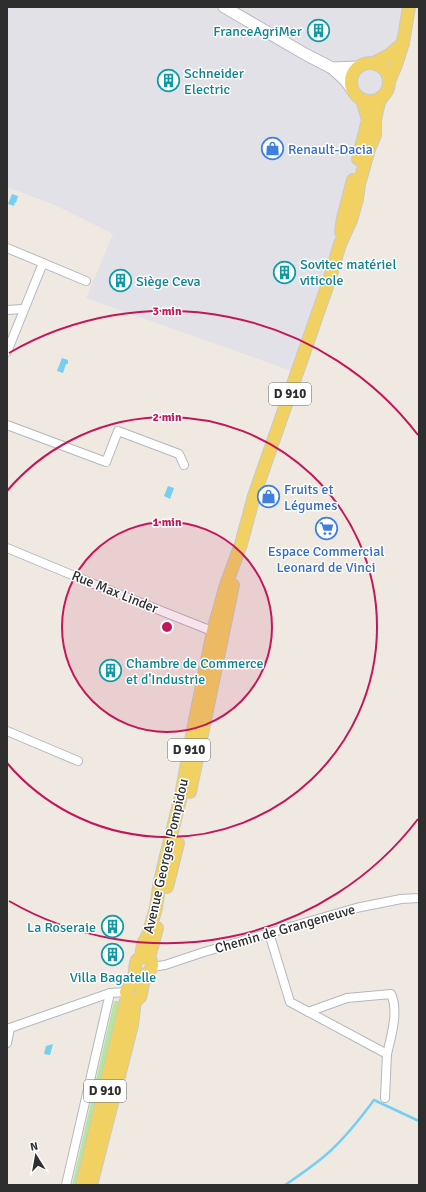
<svg xmlns="http://www.w3.org/2000/svg" width="426" height="1192" viewBox="0 0 426 1192" font-family="Signika,sans-serif">
	<style>
		.industrial { fill: #e3e1e8 }
		.green { fill: #b6e59e }
		.water { fill: #75cff0 }
		.lines { fill: none; stroke-linecap: round; stroke-linejoin: round }
		.stream { stroke: #75cff0; stroke-width: 2.5 }
		.minor-casing { stroke: #b4b7c1; stroke-width: 10 }
		.secondary-casing { stroke: #b4b7c1; stroke-width: 13 }
		.primary-casing { stroke: #c9c9c9; stroke-width: 14 }
		.minor { stroke: #fff; stroke-width: 8 }
		.secondary { stroke: #fff; stroke-width: 11 }
		.primary { stroke: #f2d163; stroke-width: 12 }
		.ring { fill: none; stroke: #c2185b; stroke-width: 2 }
		.labels { text-anchor: middle; dominant-baseline: central; stroke-width: 3; stroke-linejoin: round; paint-order: stroke }
		.shield { fill: #fff; stroke: #6d6d6d; stroke-width: 1 }
		.shield-label { font-size: 13px; font-weight: bold; fill: #2e2e2e }
		.culture-label { font-size: 14px; fill: #0d838f; stroke: #fff; text-anchor: start }
		.shop-label { font-size: 14px; fill: #366cbe; stroke: #fff; text-anchor: start }
		.street-label { font-size: 14px; fill: #2e2e2e; stroke: #fff }
		.centre { fill: #c2185b; stroke: #fff; stroke-width: 2 }
		.ring-label { font-size: 12px; text-anchor: middle; font-weight: bold; fill: #c2185b; stroke: #fff; stroke-width: 3; stroke-linejoin: round; paint-order: stroke }
	</style>
	<rect width="100%" height="100%" fill="#efe9e1"/>
	<polygon class="industrial" points="7,7 405,7 387,81 309,360 303,375 86,298 113,234 57,206 7,187"/>
	<polygon class="green" points="114,1001 119,1001 122,1004 80,1169 76,1185 72,1185"/>
	<g class="water">
		<polygon points="12,194 18,196 16,203 15,202 14,206 8,204"/>
		<polygon points="62,358 68,360 68,364 66,364 63,373 57,371"/>
		<polygon points="168,486 174,488 170,499 164,496"/>
		<polygon points="53,1044 50,1055 44,1054 46,1046"/>
	</g>
	<g class="lines">
		<path class="stream" d="M285,1185C300,1175 314,1165 327,1154C345,1138 360,1119 374,1100L419,1121"/>
		<defs>
			<g id="minor">
				<polyline points="7,248 86,281"/>
				<polyline points="7,310 23,309"/>
				<polyline points="7,352 43,263"/>
				<polyline points="7,425 106,462 118,431 179,454 184,465"/>
				<polyline points="7,548 101,587 217,633"/>
				<polyline points="7,731 78,761"/>
				<polyline points="269,933 290,1002 387,1054 385,1098"/>
				<polyline points="152,967 165,965 204,952 356,908 401,899 419,898"/>
				<path d="M308,1012L347,998L391,994C399,1011 391,1037 387,1054"/>
				<polyline points="7,1029 110,993 126,992"/>
				<polyline points="7,1043 10,1028"/>
				<polyline points="66,1185 110,993"/>
			</g>
			<g id="secondary">
				<polyline points="224,7 305,54 332,68 345,80 352,89"/>
				<polyline points="332,68 357,67"/>
			</g>
			<g id="primary">
				<polyline points="374,63 389,55 403,43"/>
				<circle cx="370" cy="82" r="19"/>
				<polyline points="389,81 396,65 403,43 409,7"/>
				<polyline points="358,159 368,120 362,99"/>
				<polyline points="341,232 343,218 353,180"/>
				<polyline points="190,792 233,585"/>
				<polyline points="167,887 178,843"/>
				<path d="M141,957L149,958C157,969 147,970 144,980C142,984 142,996 139,998C136,1001 131,999 127,997L126,992C128,987 132,984 133,980C136,973 134,967 137,960L141,957L143,944L148,935L156,908L159,886L165,860L181,796L193,730L213,631L226,585L241,544L254,496L329,281L340,244L351,220L357,199L359,184L369,149L375,135V120L379,102L382,97"/>
				<polyline points="149,958 157,928"/>
				<polyline points="82,1185 127,997"/>
				<polyline points="91,1185 132,1025 135,1000"/>
			</g>
		</defs>
		<use href="#minor" class="minor-casing"/>
		<use href="#secondary" class="secondary-casing"/>
		<use href="#primary" class="primary-casing"/>
		<use href="#minor" class="minor"/>
		<use href="#secondary" class="secondary"/>
		<use href="#primary" class="primary"/>
	</g>
	<circle cx="167" cy="627" r="105" fill="#c2185b" fill-opacity=".12"/>
	<g class="ring">
		<circle cx="167" cy="627" r="105"/>
		<path d="M7 491A210 210 0 1 1 7 763"/>
		<path d="M418 819A316 316 0 0 1 9 901M9 353A316 316 0 0 1 418 435"/>
	</g>
	<defs>
		<symbol id="building-ring" viewBox="-11 -11 22 22"><circle r="9.5" fill="#fff" stroke="#0f9aa8" stroke-width="1.5"/><path d="M-4-6H4V6H1V3H-1V6H-4ZM-2.5-4.3h1.7v1.8h-1.7ZM.8-4.3h1.7v1.8H.8ZM-2.5-1h1.7V.8h-1.7ZM.8-1h1.7V.8H.8Z" fill="#0f9aa8"/></symbol>
		<symbol id="shop-ring" viewBox="-11 -11 22 22"><circle r="9.5" fill="#fff" stroke="#3f7fe0" stroke-width="1.5"/><path d="M-5-2.5h2.3a2.7 3.5 0 0 1 5.4 0H5L5.5 6h-11ZM-1.5-2.5h3a1.5 2.3 0 0 0-3 0Z" fill="#3f7fe0"/></symbol>
		<symbol id="supermarket-ring" viewBox="-11 -11 22 22"><circle r="9.5" fill="#fff" stroke="#3f7fe0" stroke-width="1.5"/><path d="M-6-5.5h2.5l.6 2H6L4.5 2H-2.5L-4.4-4H-6ZM-1.5 3.2a1.3 1.3 0 1 0 .1 0ZM3 3.2a1.3 1.3 0 1 0 .1 0Z" fill="#3f7fe0"/></symbol>
	</defs>
	<g fill-rule="evenodd">
		<use href="#building-ring" x="306" y="18" width="25" height="25"/>
		<use href="#building-ring" x="156" y="68" width="25" height="25"/>
		<use href="#shop-ring" x="260" y="136" width="25" height="25"/>
		<use href="#building-ring" x="272" y="260" width="25" height="25"/>
		<use href="#building-ring" x="108" y="268" width="25" height="25"/>
		<use href="#shop-ring" x="256" y="484" width="25" height="25"/>
		<use href="#supermarket-ring" x="314" y="516" width="25" height="25"/>
		<use href="#building-ring" x="98" y="658" width="25" height="25"/>
		<use href="#building-ring" x="100" y="914" width="25" height="25"/>
		<use href="#building-ring" x="100" y="942" width="25" height="25"/>
	</g>
	<g class="labels">
		<g class="shield">
			<rect x="269" y="383" width="42" height="22" rx="3"/>
			<rect x="168" y="739" width="42" height="22" rx="3"/>
			<rect x="84" y="1080" width="42" height="22" rx="3"/>
		</g>
		<g class="shield-label">
			<text x="290" y="394">D 910</text>
			<text x="189" y="750">D 910</text>
			<text x="105" y="1091">D 910</text>
		</g>
		<g class="culture-label">
			<text x="302" y="31" text-anchor="end">FranceAgriMer</text>
			<text x="184" y="73">Schneider<tspan x="184" dy="16">Electric</tspan></text>
			<text x="300" y="264">Sovitec matériel<tspan x="300" dy="16">viticole</tspan></text>
			<text x="136" y="281">Siège Ceva</text>
			<text x="126" y="663">Chambre de Commerce<tspan x="126" dy="16">et d'Industrie</tspan></text>
			<text x="96" y="927" text-anchor="end">La Roseraie</text>
			<text x="113" y="977" text-anchor="middle">Villa Bagatelle</text>
		</g>
		<g class="shop-label">
			<text x="288" y="149">Renault-Dacia</text>
			<text x="284" y="489">Fruits et<tspan x="284" dy="16">Légumes</tspan></text>
			<text x="326" y="551" text-anchor="middle">Espace Commercial<tspan x="326" dy="16">Leonard de Vinci</tspan></text>
		</g>
		<g class="street-label">
			<text transform="translate(115 592) rotate(22)">Rue Max Linder</text>
			<text transform="translate(166 856) rotate(-77)">Avenue Georges Pompidou</text>
			<text transform="translate(285 929) rotate(-16)">Chemin de Grangeneuve</text>
		</g>
	</g>
	<circle cx="167" cy="627" r="6" class="centre"/>
	<g class="ring-label">
		<text x="167" y="315">3 min</text>
		<text x="167" y="421">2 min</text>
		<text x="167" y="526">1 min</text>
	</g>
	<rect width="426" height="1192" fill="none" stroke="#2e2e2e" stroke-width="16"/>
	<g transform="translate(36 1156) rotate(349)" stroke="#ffffff" stroke-width="3" paint-order="stroke">
	<path d="M0-3L7 15L0 10L-7 15Z" fill="#2e2e2e"/>
	<text y="-6" font-size="11" font-weight="bold" text-anchor="middle" fill="#2e2e2e">N</text>
	</g>
</svg>
